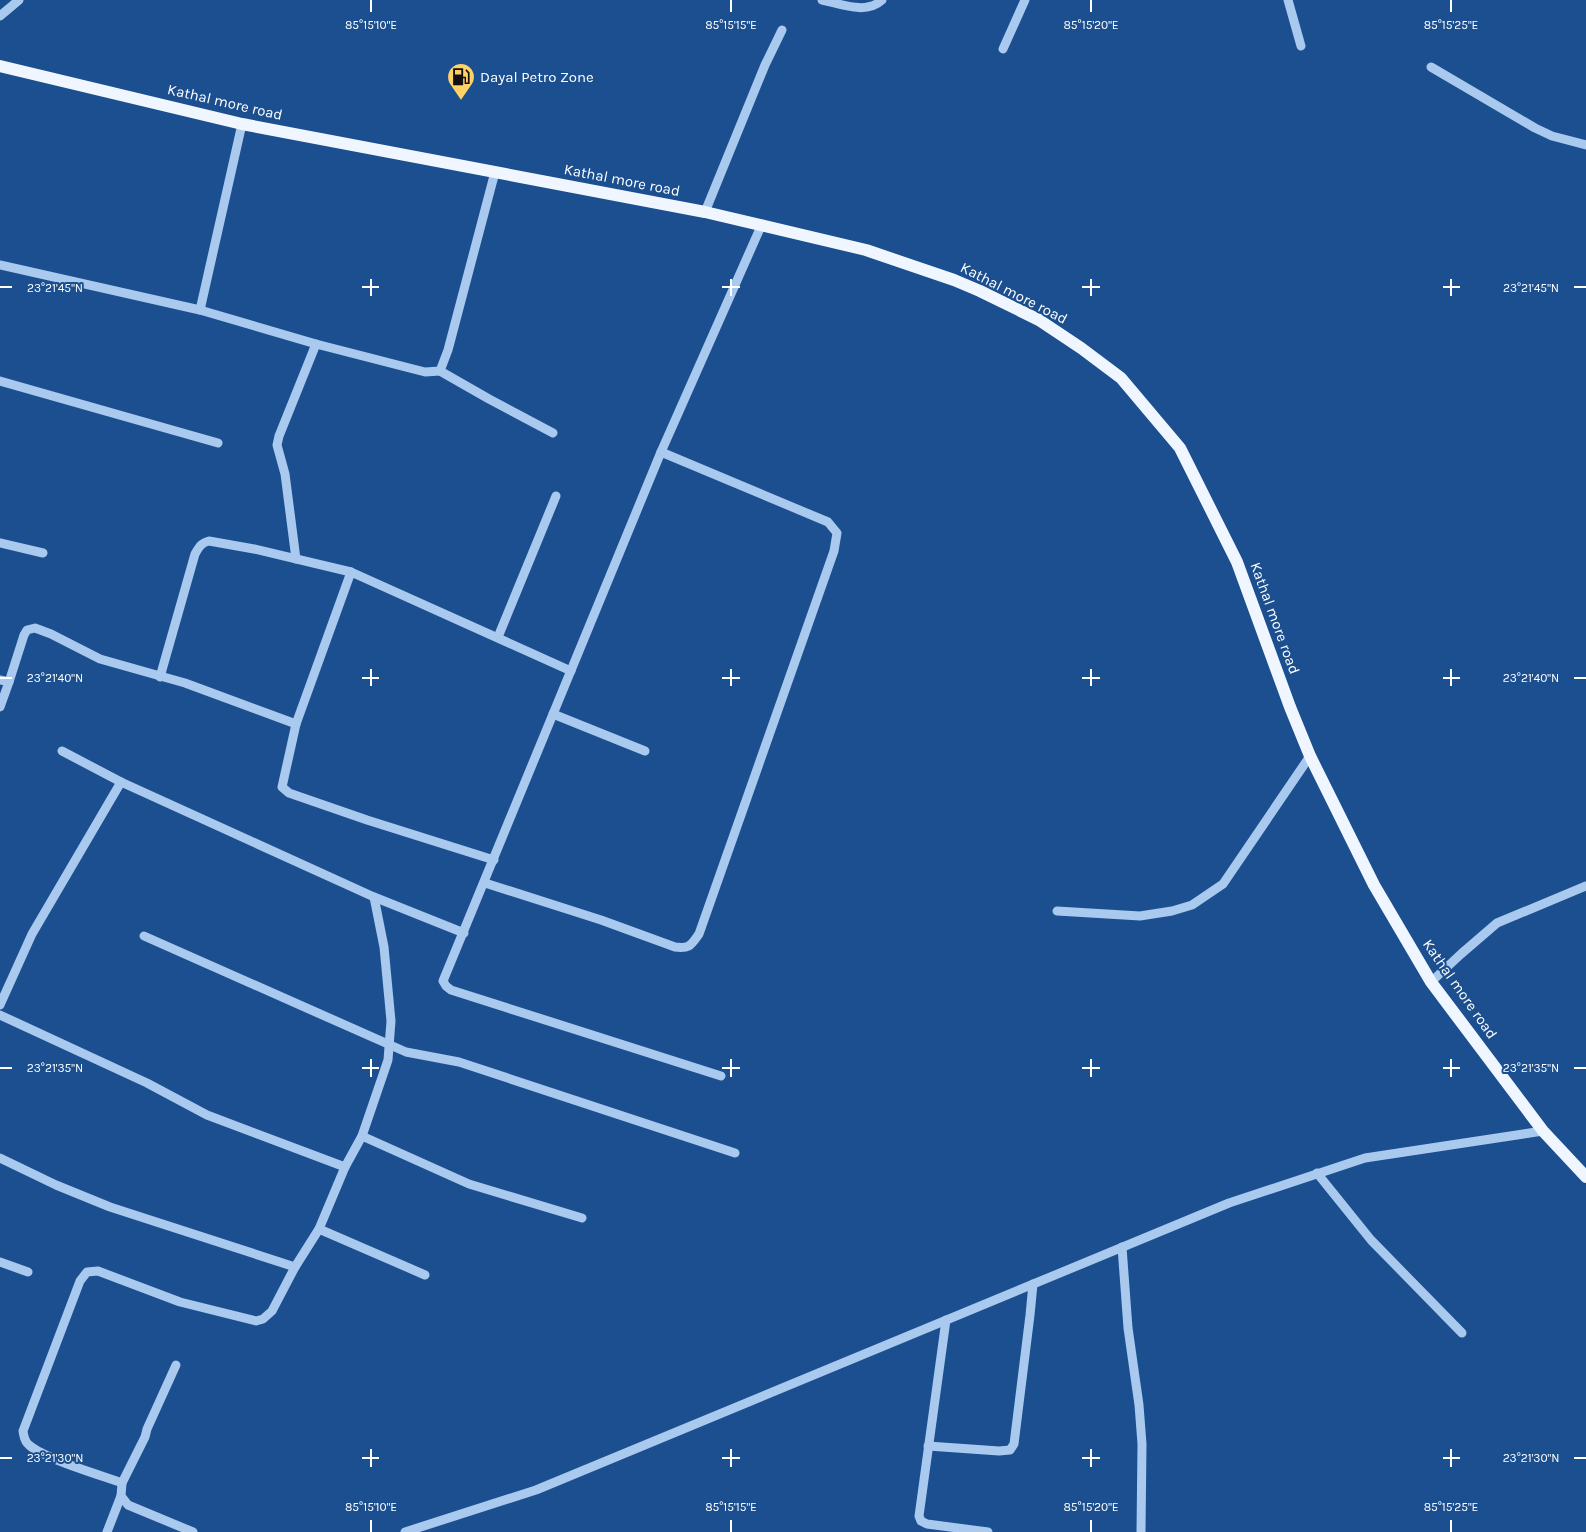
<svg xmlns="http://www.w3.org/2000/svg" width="1586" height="1532" viewBox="0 0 1586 1532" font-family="Karla,sans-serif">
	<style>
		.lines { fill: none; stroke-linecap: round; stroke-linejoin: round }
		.minor { stroke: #a9c9ee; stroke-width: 9 }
		.major { stroke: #f0f6ff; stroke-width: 12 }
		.ticks { fill: none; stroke: #fff; stroke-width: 2 }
		.labels { text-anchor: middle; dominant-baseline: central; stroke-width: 4; stroke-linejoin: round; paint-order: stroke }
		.poi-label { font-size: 15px; fill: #fff; stroke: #1b4f8f; text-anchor: start }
		.street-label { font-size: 15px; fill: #fff; stroke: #1b4f8f }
		.ticks-label { font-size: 12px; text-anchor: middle; fill: #fff; stroke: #1b4f8f; stroke-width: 4; stroke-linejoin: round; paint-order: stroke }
	</style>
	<rect width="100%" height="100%" fill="#1b4f8f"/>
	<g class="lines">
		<g class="minor">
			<path d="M822,0C841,4 866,15 882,0"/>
			<polyline points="1288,0 1301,46"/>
			<polyline points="0,16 19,0"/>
			<polyline points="1003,49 1025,0"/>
			<polyline points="1431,67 1535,128 1552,136 1586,145"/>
			<polyline points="705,212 765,65 782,30"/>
			<polyline points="0,265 200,310 316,344 425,372 440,371 448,350 495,172"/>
			<polyline points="200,310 242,124"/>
			<polyline points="440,371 489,399 553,433"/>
			<polyline points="0,381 218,443"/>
			<polyline points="0,543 43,553"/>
			<polyline points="296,559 285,474 277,445 279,436 316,344"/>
			<polyline points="498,637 556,496"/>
			<path d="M160,677L195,554C199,547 201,543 209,541L254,549L351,572"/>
			<polyline points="0,680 9,682 0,707"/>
			<polyline points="9,682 24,635 27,630 35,628 51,634 100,659 185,683 296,724 351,572 571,671"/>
			<polyline points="553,714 645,751"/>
			<polyline points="296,724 282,787 289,793 367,820 494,860"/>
			<polyline points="62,751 121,782 374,897 464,933"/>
			<path d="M485,883L601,920L675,947C690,949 691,945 699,934L834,551L837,533L828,522L661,452"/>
			<polyline points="1057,911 1140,916 1172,911 1192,905 1223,884 1310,756"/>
			<polyline points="144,936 406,1052 459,1062 735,1153"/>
			<polyline points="1431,982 1461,954 1497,923 1586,886"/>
			<polyline points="0,1005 32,934 121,782"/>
			<polyline points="0,1015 147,1083 207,1115 345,1167"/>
			<polyline points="721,1076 451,990 446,986 443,981 661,452 762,224"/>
			<polyline points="362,1136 469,1184 582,1218"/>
			<polyline points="0,1158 56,1185 110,1207 295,1267"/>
			<polyline points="1317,1173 1371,1240 1462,1333"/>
			<polyline points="319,1229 425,1275"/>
			<polyline points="1122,1247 1128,1328 1139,1405 1142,1444 1141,1532"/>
			<polyline points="0,1262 28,1272"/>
			<polyline points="946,1320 919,1516 921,1521 927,1524 988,1532"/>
			<polyline points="928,1446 999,1451 1010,1450 1014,1444 1030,1315 1033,1284"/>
			<polyline points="122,1483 145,1437 147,1429 176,1365"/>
			<polyline points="107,1532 121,1496"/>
			<path d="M193,1532L128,1505L121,1496L122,1483C100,1475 45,1459 29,1445C24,1441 24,1436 23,1431L80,1281L87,1272L98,1271L180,1302L256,1321L263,1319L272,1311L295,1267L319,1229L345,1167L362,1136L388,1060L391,1021L384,947L374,897"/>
			<polyline points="405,1532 536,1490 1229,1203 1365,1158 1543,1131"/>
		</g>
		<polyline class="major" points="0,66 242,124 705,212 866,250 954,280 980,291 1039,320 1081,348 1121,378 1180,448 1237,562 1290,707 1310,756 1374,885 1431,982 1543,1131 1586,1177"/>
	</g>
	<path class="ticks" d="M371,0V12M731,0V12M1091,0V12M1451,0V12M371,279V296M731,279V296M1091,279V296M1451,279V296M0,287H12M362,287H379M722,287H740M1082,287H1100M1443,287H1460M1574,287H1586M371,669V686M731,669V686M1091,669V686M1451,669V686M0,678H12M362,678H379M722,678H740M1082,678H1100M1443,678H1460M1574,678H1586M371,1059V1077M731,1059V1077M1091,1059V1077M1451,1059V1077M0,1068H12M362,1068H379M722,1068H740M1082,1068H1100M1443,1068H1460M1574,1068H1586M371,1449V1467M731,1449V1467M1091,1449V1467M1451,1449V1467M0,1458H12M362,1458H379M722,1458H740M1082,1458H1100M1443,1458H1460M1574,1458H1586M371,1520V1532M731,1520V1532M1091,1520V1532M1451,1520V1532"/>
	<defs>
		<symbol id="fuel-pin" viewBox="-11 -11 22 30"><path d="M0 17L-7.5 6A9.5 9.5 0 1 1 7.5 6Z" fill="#ffd166" stroke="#1b4f8f"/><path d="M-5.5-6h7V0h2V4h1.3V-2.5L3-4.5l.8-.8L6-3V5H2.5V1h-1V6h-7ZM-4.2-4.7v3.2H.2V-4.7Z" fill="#111"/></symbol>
	</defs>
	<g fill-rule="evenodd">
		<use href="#fuel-pin" x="445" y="61" width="32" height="43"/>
	</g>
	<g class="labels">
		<g class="poi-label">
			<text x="480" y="77">Dayal Petro Zone</text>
		</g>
		<g class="street-label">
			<text transform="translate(225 102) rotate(13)">Kathal more road</text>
			<text transform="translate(622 180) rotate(11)">Kathal more road</text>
			<text transform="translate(1014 293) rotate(27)">Kathal more road</text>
			<text transform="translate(1275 618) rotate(70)">Kathal more road</text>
			<text transform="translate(1460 989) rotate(55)">Kathal more road</text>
		</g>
	</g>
	<g class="ticks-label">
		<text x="371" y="29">85°15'10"E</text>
		<text x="731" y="29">85°15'15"E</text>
		<text x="1091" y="29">85°15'20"E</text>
		<text x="1451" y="29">85°15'25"E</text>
		<text x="55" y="292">23°21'45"N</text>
		<text x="1531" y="292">23°21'45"N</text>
		<text x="55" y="682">23°21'40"N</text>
		<text x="1531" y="682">23°21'40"N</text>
		<text x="55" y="1072">23°21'35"N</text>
		<text x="1531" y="1072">23°21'35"N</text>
		<text x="55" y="1462">23°21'30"N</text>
		<text x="1531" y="1462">23°21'30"N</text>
		<text x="371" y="1511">85°15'10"E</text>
		<text x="731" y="1511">85°15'15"E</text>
		<text x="1091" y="1511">85°15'20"E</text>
		<text x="1451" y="1511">85°15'25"E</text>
	</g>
</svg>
